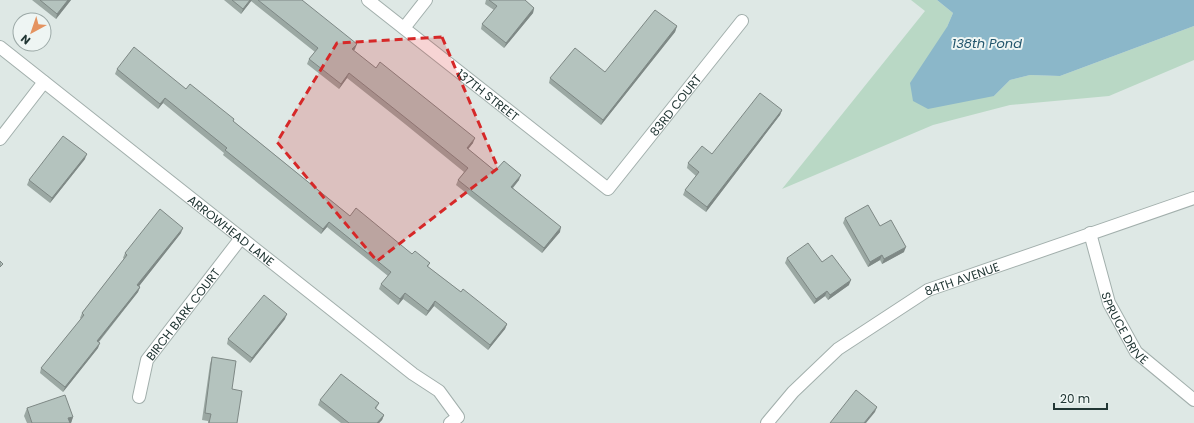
<svg xmlns="http://www.w3.org/2000/svg" width="1194" height="423" viewBox="0 0 1194 423" font-family="Poppins,sans-serif">
	<style>
		.green { fill: #b9d8c5 }
		.water { fill: #8bb7c9 }
		.lines { fill: none; stroke-linecap: round; stroke-linejoin: round }
		.street-casing { stroke: #a2afac; stroke-width: 14 }
		.street { stroke: #fff; stroke-width: 12 }
		.wall { fill: #9ba8a3 }
		.shaded-wall { fill: #7e8885 }
		.building { fill: #b4c3be; stroke: #7e8885 }
		.marked { fill: #d62828; fill-opacity: 0.2; stroke: #d62828; stroke-width: 3; stroke-dasharray: 8 5; stroke-linejoin: round }
		.labels { text-anchor: middle; dominant-baseline: central; stroke-width: 4; stroke-linejoin: round; paint-order: stroke }
		.street-label { font-size: 12px; fill: #213634; stroke: #eef5f3 }
		.water-label { font-size: 13px; font-style: italic; fill: #22556c; stroke: #eef5f3 }
	</style>
	<rect width="100%" height="100%" fill="#dee8e5"/>
	<polygon class="green" points="911,0 937,0 953,13 947,27 994,96 1010,80 1030,75 1060,76 1194,26 1194,60 1109,96 1010,105 933,125 782,189 925,11"/>
	<polygon class="water" points="937,0 1194,0 1194,26 1060,76 1030,75 1010,80 994,96 928,109 913,101 910,83 947,27 953,13"/>
	<g class="lines">
		<defs>
			<g id="street">
				<path id="s1" d="M368,0L608,189L742,21"/>
				<polyline points="404,28 426,0"/>
				<path id="s2" d="M0,47L413,374L439,391L458,417L450,423"/>
				<polyline points="0,139 44,82"/>
				<path id="s3" d="M1090,233L1109,303L1136,352L1194,400"/>
				<path id="s4" d="M139,397L147,360L241,238"/>
				<path id="s5" d="M767,423L793,392L838,349L928,290L1194,198"/>
			</g>
		</defs>
		<use href="#street" class="street-casing"/>
		<use href="#street" class="street"/>
	</g>
	<g class="wall">
		<polygon points="32,0 71,0 56,19"/>
		<polygon points="224,0 302,0 355,49 353,51 473,143 468,149 495,171 519,180 513,188 560,232 542,253 456,185 458,180 464,172 405,124 347,78 339,89 307,64 309,59 315,52 251,1 241,14"/>
		<polygon points="486,0 525,0 534,8 533,13 504,48 481,29 482,24 494,10 485,4"/>
		<polygon points="677,26 675,32 601,125 549,83 550,78 605,72"/>
		<polygon points="117,69 186,89 234,119 233,121 350,216 412,254 430,263 428,267 461,292 507,324 505,329 488,350 434,306 426,316 403,299 398,305 379,289 381,284 388,276 327,227 321,234 223,155 224,153 163,103 158,109 115,74"/>
		<polygon points="782,110 780,115 706,212 683,195 685,190 696,176 687,168 688,163 712,154"/>
		<polygon points="85,159 50,203 27,185 29,180"/>
		<polygon points="845,218 880,226 904,252 882,264 880,260 868,267 843,223"/>
		<polygon points="181,233 139,286 140,287 138,292 99,342 98,348 63,392 40,373 41,368 81,319 80,318 82,313 124,259 123,258 125,253"/>
		<polygon points="787,258 822,262 849,285 828,300 825,296 814,304 785,263"/>
		<polygon points="285,319 250,363 227,344 228,339"/>
		<polygon points="212,357 232,389 237,423 208,423 208,421 202,420 210,364"/>
		<polygon points="320,400 379,403 376,409 384,415 382,420 379,423 341,423 318,405"/>
		<polygon points="27,408 73,417 71,423 27,423 24,416"/>
	</g>
	<g class="shaded-wall">
		<polygon points="68,0 71,0 56,19 57,14"/>
		<polygon points="250,0 252,0 241,14 243,9"/>
		<polygon points="534,8 533,13 504,48 506,43"/>
		<polygon points="677,26 675,32 601,125 603,120"/>
		<polygon points="357,44 355,49 350,55 352,49"/>
		<polygon points="349,73 347,78 339,89 341,84"/>
		<polygon points="165,98 163,103 158,109 160,104"/>
		<polygon points="782,110 780,115 706,212 707,207"/>
		<polygon points="475,138 473,143 465,153 467,148"/>
		<polygon points="87,154 85,159 50,203 52,198"/>
		<polygon points="521,175 519,180 509,192 511,187"/>
		<polygon points="329,222 327,227 321,234 323,229"/>
		<polygon points="561,227 560,232 542,253 544,248"/>
		<polygon points="183,228 181,233 136,290 137,285"/>
		<polygon points="906,247 904,252 882,264 884,259"/>
		<polygon points="882,255 880,260 868,267 870,262"/>
		<polygon points="851,280 849,285 828,300 830,295"/>
		<polygon points="140,287 138,292 95,346 97,341"/>
		<polygon points="827,291 825,296 814,304 816,299"/>
		<polygon points="405,293 403,299 398,305 400,299"/>
		<polygon points="435,301 434,306 426,316 428,311"/>
		<polygon points="287,314 285,319 250,363 252,358"/>
		<polygon points="507,324 505,329 488,350 490,345"/>
		<polygon points="100,343 98,348 63,392 65,387"/>
		<polygon points="877,407 875,412 866,423 864,423"/>
		<polygon points="384,415 382,420 379,423 377,423"/>
		<polygon points="73,417 71,423 67,423 68,418"/>
	</g>
	<g class="building">
		<polygon points="40,0 68,0 57,14"/>
		<polygon points="232,0 250,0 243,9"/>
		<polygon points="258,0 302,0 357,44 352,49 376,68 380,62 475,138 467,148 495,171 504,161 521,175 511,187 561,227 544,248 458,180 468,168 407,119 349,73 341,84 309,59 318,48"/>
		<polygon points="489,0 525,0 534,8 506,43 482,24 497,6"/>
		<polygon points="655,10 677,26 603,120 550,78 575,48 605,72"/>
		<polygon points="134,47 186,89 190,84 234,119 233,121 350,216 356,208 412,254 415,251 430,263 427,266 461,292 463,289 507,324 490,345 435,301 428,311 405,293 400,299 381,284 391,272 329,222 323,229 225,150 227,148 165,98 160,104 117,69"/>
		<polygon points="760,93 782,110 707,207 685,190 699,172 688,163 702,146 712,154"/>
		<polygon points="63,136 87,154 52,198 29,180"/>
		<polygon points="868,205 880,226 891,220 906,247 884,259 882,255 870,262 845,218"/>
		<polygon points="160,209 183,228 137,285 140,287 97,341 100,343 65,387 41,368 84,315 82,313 127,255 125,253"/>
		<polygon points="808,243 822,262 832,255 851,280 830,295 827,291 816,299 787,258"/>
		<polygon points="0,261 3,264 0,267"/>
		<polygon points="264,295 287,314 252,358 228,339"/>
		<polygon points="212,357 236,361 232,389 242,391 237,423 209,423 211,414 205,413"/>
		<polygon points="341,374 379,403 375,408 384,415 377,423 349,423 320,400"/>
		<polygon points="856,390 877,407 864,423 830,423"/>
		<polygon points="65,395 73,417 68,418 70,423 32,423 27,408"/>
	</g>
	<path class="marked" d="M442,37L498,168L377,261L277,142L337,43Z"/>
	<g class="labels">
		<g class="street-label">
			<text stroke="none"><textPath href="#s1" startOffset="153">137TH STREET</textPath></text>
			<text stroke="none"><textPath href="#s1" startOffset="413">83RD COURT</textPath></text>
			<text stroke="none"><textPath href="#s2" startOffset="295">ARROWHEAD LANE</textPath></text>
			<text stroke="none"><textPath href="#s5" startOffset="246">84TH AVENUE</textPath></text>
			<text stroke="none"><textPath href="#s4" startOffset="96">BIRCH BARK COURT</textPath></text>
			<text stroke="none"><textPath href="#s3" startOffset="102">SPRUCE DRIVE</textPath></text>
		</g>
		<g class="water-label">
			<text x="987" y="43">138th Pond</text>
		</g>
	</g>
	<g transform="translate(32 32) rotate(220)"><circle r="19" fill="#eef5f3" stroke="#9ca9a7"/>
	<path d="M0-3L7 15L0 10L-7 15Z" fill="#e49360"/>
	<text y="-6" font-size="11" font-weight="bold" text-anchor="middle" fill="#213634">N</text>
	</g>
	<path d="M1054 403v6h53v-6" fill="none" stroke="#213634" stroke-width="2"/>
	<text x="1060" y="403" font-size="12" fill="#213634" stroke="#eef5f3" stroke-width="3" paint-order="stroke">20 m</text>
</svg>
